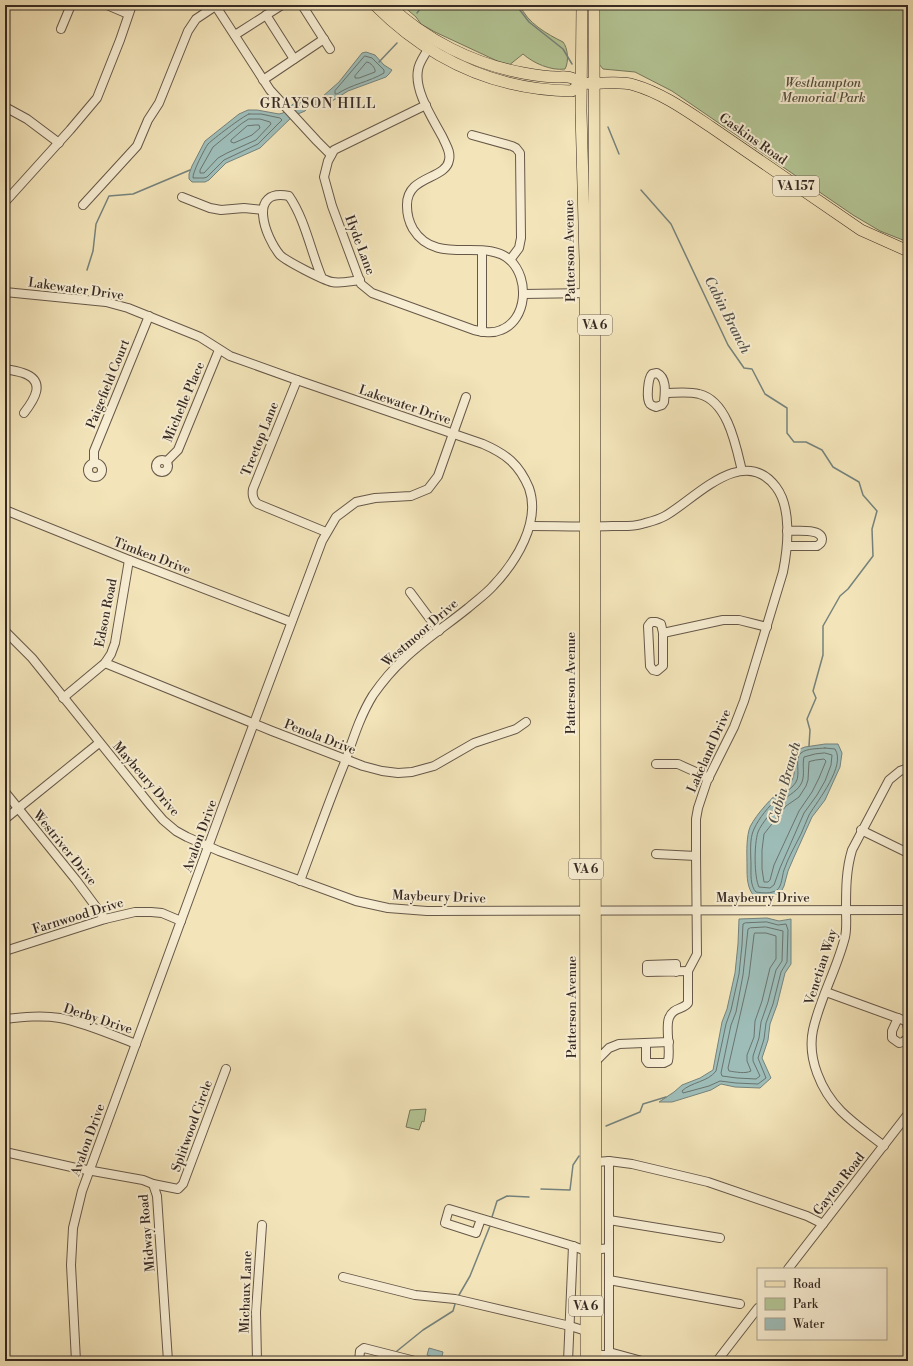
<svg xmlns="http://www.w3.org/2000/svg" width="913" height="1366" viewBox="0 0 913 1366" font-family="'Libre Bodoni',serif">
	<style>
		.green { fill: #b4c595; stroke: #76785c }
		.water { fill: #9ebdb8; stroke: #75827d }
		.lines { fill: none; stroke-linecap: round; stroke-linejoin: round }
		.shore { stroke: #6a746e; stroke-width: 1 }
		.stream { stroke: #75827d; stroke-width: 1.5 }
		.minor-casing { stroke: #665849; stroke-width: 10 }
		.major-casing { stroke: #372a24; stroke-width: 12 }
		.minor { stroke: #f7edd2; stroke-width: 8 }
		.major { stroke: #f3e4b9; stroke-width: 11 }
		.labels { text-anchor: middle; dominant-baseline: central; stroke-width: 4; stroke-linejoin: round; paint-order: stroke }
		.shield { fill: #f7edd2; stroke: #716458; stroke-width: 1 }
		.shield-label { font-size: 12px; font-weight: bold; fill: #372a24 }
		.park-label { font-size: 13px; font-style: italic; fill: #565140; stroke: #f7edd2 }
		.street-label { font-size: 13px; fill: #372a24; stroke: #f7edd2 }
		.neighbourhood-label { font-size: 14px; letter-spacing: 1px; fill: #372a24; stroke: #f7edd2 }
		.water-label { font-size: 14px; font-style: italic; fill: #514f49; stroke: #f7edd2 }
	</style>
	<rect width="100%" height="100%" fill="#f3e4b9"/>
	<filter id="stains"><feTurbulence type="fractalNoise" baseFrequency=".005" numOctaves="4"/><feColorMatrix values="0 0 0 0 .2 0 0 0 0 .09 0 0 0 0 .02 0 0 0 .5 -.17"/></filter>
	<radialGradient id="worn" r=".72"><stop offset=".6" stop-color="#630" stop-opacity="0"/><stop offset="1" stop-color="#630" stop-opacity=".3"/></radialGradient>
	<g class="green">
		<path d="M402,5H520C527,23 547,34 563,42C568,48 569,62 565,69C551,71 533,63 523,54L508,66L435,32L421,24L416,17Z"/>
		<polygon points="598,5 908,5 908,242 880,231 853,215 672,91 635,72 603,69 599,64"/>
		<polygon points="426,1109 424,1122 422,1121 419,1130 406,1127 410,1110"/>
	</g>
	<g class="water">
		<polygon points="366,52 375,55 384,65 392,70 389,74 386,77 348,91 329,103 309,106 305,111 293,116 260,148 226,163 209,180 205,182 192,182 189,179 189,174 192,166 205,141 239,114 248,110 257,110 279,114 283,113 293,104 322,97 339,82 362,53"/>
		<path d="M825,744H838L842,753L840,767L825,800L812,817L794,857L788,871L784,886L781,892L772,897L754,896C747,888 747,877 747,867C747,855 746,842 749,830C751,821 769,800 777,794C782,789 789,787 792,780C797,771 792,760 797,750L805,747Z"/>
		<polygon points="767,918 779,921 791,919 791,964 785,973 777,1005 770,1024 768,1040 762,1058 771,1078 760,1088 735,1087 721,1084 711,1090 672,1102 659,1102 674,1092 682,1085 700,1078 713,1070 722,1022 727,1009 735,973 738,944 739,919"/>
		<polygon points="429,1348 443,1352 441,1360 427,1355"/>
	</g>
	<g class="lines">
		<g class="shore">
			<path d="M365,56L372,58L384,70V73C369,82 352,84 337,94H335V91Z"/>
			<path d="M367,62C370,62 376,68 375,72L359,78H355V76Z"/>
			<path d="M249,114H261L280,118L282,120L258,144L224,160L207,177L204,178H193C192,173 205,148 208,144C213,139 243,116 249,114Z"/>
			<polygon points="249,119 260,119 270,122 271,124 256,140 227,153 218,158 204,173 200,173 200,170 213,147 241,124"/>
			<polygon points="256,125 259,125 260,128 252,135 234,143 231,142 231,140 247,126"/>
			<path d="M825,748L835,749C846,766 818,800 809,815C806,821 804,828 801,834C795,846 788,858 784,870C782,876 782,886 777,890C771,894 763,893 756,892C750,886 751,873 751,866C751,855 749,839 754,829C759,818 769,806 778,798C784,792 791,790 796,782C801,774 794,758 801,753C807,748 818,749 825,748Z"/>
			<path d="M825,753L832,755L831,765L825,781L817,795L804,813L780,868L774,885L770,888L759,887C754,877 754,844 758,832C761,824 775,807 782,801C790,794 798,791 802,782C805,774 802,765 804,757L815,754Z"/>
			<polygon points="816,760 824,759 826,761 819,778 812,792 799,811 774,865 770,880 768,882 764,882 762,869 762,850 764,834 786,806 799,797 806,786 808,780 809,762"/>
			<path d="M767,922L778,925L786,924L788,930L787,962L781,972L773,1004L766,1023L764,1039L758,1058L766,1078L758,1084L736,1083L720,1081L709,1086L683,1093L682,1091C691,1082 708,1082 716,1071L726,1024L731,1010L739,974L742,945L743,924L745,923Z"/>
			<polygon points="766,927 783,931 782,961 776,970 768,1002 761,1022 759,1038 753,1056 753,1061 760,1076 756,1079 737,1078 722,1076 721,1073 731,1025 736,1012 743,975 748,929 750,928"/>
			<path d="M755,933H766L776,936V959L770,968L762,1001L755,1021L754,1037L747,1055V1061L751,1071C745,1074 736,1072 729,1071L728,1068L749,976L754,935Z"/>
		</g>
		<g class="stream">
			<polyline points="516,5 529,22 563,49 572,64"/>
			<polyline points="417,13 423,5"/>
			<polyline points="379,62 397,43"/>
			<polyline points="608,127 619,154"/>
			<polyline points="641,190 671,224 728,345 744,368 752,369 765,394 787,408 787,433 794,442 806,442 822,450 833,467 859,482 863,495 877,511 872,529 873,556 848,589 840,596 823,626 823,655 813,691 816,698 807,719 810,730 809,746"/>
			<polyline points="87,270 93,251 96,224 109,196 133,194 190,170"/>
			<polyline points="606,1126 640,1112 643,1104 666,1097"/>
			<polyline points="541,1189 570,1190 573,1165 579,1156"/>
			<polyline points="492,1217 497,1201 507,1196 529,1197"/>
			<polyline points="459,1295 470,1276 490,1226"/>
			<polyline points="397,1351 423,1330 453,1311 455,1304"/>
			<polyline points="392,1361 393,1360"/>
		</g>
		<defs>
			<g id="minor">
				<polyline points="107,5 128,14"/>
				<polyline points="215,5 270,90 317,141 331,155"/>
				<polyline points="302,5 330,49"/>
				<polyline points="266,15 294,59"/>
				<polyline points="61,29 71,5"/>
				<polyline points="235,35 282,5"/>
				<polyline points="263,80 324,39"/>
				<path d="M426,105L334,150L328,161L324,177L332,206L361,284L372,293L474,330C483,332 492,334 501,330C527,320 530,279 510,260C485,237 436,267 413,229C409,222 407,214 407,206C406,175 446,180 449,160C451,152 446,145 443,138C433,119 414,91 418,70C419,62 425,55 428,49"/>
				<polyline points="5,107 27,119 59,143"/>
				<polyline points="472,135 512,146 516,148 520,153 521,238 519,248 510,260"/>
				<polyline points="182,197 210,208 221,210 244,208 263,210"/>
				<polyline points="5,202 70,130 97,98 120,40 132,5"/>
				<polyline points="83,205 137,146 148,120 159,103 188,31 196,19 217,5"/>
				<path d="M322,278C311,252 305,219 289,196C247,188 265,237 280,255C286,261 323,280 332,282C341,284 351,281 360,280"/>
				<path d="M5,292L106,302L128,308L200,337L230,356L297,380L483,444C506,454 519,464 529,488C541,522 516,562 493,586C486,594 477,600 468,608C447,625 424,640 404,659C393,669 382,682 373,695C360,716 353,739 345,762C329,801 315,841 300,881"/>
				<polyline points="523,294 590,293"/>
				<polyline points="482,332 482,251"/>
				<path d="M5,369C11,370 17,371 23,373C47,381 34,400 24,413"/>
				<path d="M657,373C667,378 665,392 664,402L662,405L656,407C654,406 652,406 650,404C646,399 648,378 652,374Z"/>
				<path d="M297,380L253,489C252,494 253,501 258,504L326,532"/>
				<path d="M665,393C675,393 688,391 699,394C728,401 736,446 742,471"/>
				<circle cx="162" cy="466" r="6"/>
				<polyline points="167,461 178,450 219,350"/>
				<polyline points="94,462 94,451 149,316"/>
				<circle cx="95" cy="470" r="7"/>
				<polyline points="5,510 129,560 291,622"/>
				<path d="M530,526C557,526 584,527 612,526C621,526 632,527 642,524C649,522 658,520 665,516C694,500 743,443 776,487C792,508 788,547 783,572L744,701L734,727L707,781L698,808L696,819V856L697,954L688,971V1003C683,1010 673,1007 669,1018C665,1028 671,1049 668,1061L664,1063H648L646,1060V1043"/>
				<path d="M787,546H817C820,544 822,543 822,539C821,528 795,531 787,531"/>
				<polyline points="410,592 439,631"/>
				<polygon points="651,622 656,622 661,624 663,633 663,666 657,671 653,670 650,666 648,626"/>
				<polyline points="5,631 32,658 151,806 163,820 176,831 187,837 219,851 356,901 388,908 427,911 908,910"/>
				<polyline points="663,633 723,620 739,620 767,627"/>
				<polyline points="105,663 272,731 363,766 382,771 398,773 412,772 434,766 474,743 516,729 526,722"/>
				<polyline points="63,698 105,663 111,654 115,643 129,560"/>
				<polyline points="656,764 678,764 709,778"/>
				<polyline points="5,792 76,880 105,919"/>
				<polyline points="5,819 99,743"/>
				<polyline points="861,830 908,853"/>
				<polyline points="656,854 696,856"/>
				<polyline points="5,951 105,919 135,912 151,912 162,913 181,921"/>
				<polyline points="676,972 676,964 647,965 647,972 688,971"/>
				<polyline points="826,992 903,1020 906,1019"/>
				<polyline points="898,1018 892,1031 892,1038 899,1043 903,1042 908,1038"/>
				<path d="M5,1019C23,1017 42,1015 60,1018C86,1023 112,1035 136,1044"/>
				<polyline points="906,1019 908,1029"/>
				<polyline points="596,1061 609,1048 619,1044 669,1042"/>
				<path d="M884,1146C869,1134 854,1124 841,1111C821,1091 807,1058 813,1030C820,998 837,969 845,937C847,929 846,919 846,910C846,889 846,870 852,850L889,780L900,771L908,768"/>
				<polyline points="5,1152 76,1168 143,1180 153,1184 178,1189 183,1184 226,1069"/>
				<polyline points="596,1162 609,1161 632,1164 708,1182 807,1216 823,1224"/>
				<polyline points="153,1184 157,1196 168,1361"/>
				<polyline points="481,1219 476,1233 445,1223 449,1209 573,1246 586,1251 609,1248"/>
				<polyline points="609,1220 720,1238"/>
				<polyline points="788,1269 908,1114"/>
				<polyline points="343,1277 415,1295 455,1299 570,1326 586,1331"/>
				<polyline points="609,1280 740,1304"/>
				<polyline points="609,1352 642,1361"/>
				<polyline points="596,1355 607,1355 609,1352 609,1161"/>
				<polyline points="76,1361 71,1265 73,1228 82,1191 223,806 322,541 336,517 356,502 375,498 411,496 428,489 438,476 466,397"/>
				<polyline points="257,1361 256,1312 262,1225"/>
				<polyline points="359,1361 360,1351 364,1348 415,1361"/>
				<polyline points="568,1361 573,1246"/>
				<polyline points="717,1361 758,1308"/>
			</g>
			<g id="major">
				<path d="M375,5C430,60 494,90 572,91L581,83"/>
				<path d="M389,5C425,40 474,64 523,73C534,75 545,77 557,77C561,77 567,76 572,78C576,79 578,83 582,83C600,85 617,80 634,85C662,93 687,111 711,127L861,230L908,251"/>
				<polyline points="582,5 581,111 585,260 586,1361"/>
				<polyline points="594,5 596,1361"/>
			</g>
		</defs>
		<use href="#minor" class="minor-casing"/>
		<use href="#major" class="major-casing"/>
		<use href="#minor" class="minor"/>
		<use href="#major" class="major"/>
	</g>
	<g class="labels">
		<g class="shield">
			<rect x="773" y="176" width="46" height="20" rx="3"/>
			<rect x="578" y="315" width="34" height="20" rx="3"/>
			<rect x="569" y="859" width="34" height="20" rx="3"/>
			<rect x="569" y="1296" width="34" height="20" rx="3"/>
		</g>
		<g class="shield-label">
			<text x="796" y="186">VA 157</text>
			<text x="595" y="325">VA 6</text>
			<text x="586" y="869">VA 6</text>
			<text x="586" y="1306">VA 6</text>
		</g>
		<g class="park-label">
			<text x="823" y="83">Westhampton<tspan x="823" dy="15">Memorial Park</tspan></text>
		</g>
		<g class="street-label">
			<text transform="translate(753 139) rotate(35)">Gaskins Road</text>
			<text transform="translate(360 245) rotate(69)">Hyde Lane</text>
			<text transform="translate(570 251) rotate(-91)">Patterson Avenue</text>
			<text transform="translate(76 289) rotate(8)">Lakewater Drive</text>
			<text transform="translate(108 384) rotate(-68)">Paigefield Court</text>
			<text transform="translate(184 402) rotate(-67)">Michelle Place</text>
			<text transform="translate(405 405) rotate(19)">Lakewater Drive</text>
			<text transform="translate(260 439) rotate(-68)">Treetop Lane</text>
			<text transform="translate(152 556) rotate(21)">Timken Drive</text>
			<text transform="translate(106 613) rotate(-79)">Edson Road</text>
			<text transform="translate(420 633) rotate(-41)">Westmoor Drive</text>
			<text transform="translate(571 683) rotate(-90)">Patterson Avenue</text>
			<text transform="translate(320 737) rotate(21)">Penola Drive</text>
			<text transform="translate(709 751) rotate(-66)">Lakeland Drive</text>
			<text transform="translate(146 779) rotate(49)">Maybeury Drive</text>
			<text transform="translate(200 836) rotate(-70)">Avalon Drive</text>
			<text transform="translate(65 848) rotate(51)">Westriver Drive</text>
			<text transform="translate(439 897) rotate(2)">Maybeury Drive</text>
			<text x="763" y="898">Maybeury Drive</text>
			<text transform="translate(78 916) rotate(-17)">Farnwood Drive</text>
			<text transform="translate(821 967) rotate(-72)">Venetian Way</text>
			<text transform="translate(572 1007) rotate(-90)">Patterson Avenue</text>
			<text transform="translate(98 1019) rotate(18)">Derby Drive</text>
			<text transform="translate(192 1126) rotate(-70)">Splitwood Circle</text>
			<text transform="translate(88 1140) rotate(-70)">Avalon Drive</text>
			<text transform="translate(839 1184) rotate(-52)">Gayton Road</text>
			<text transform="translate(147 1233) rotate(-95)">Midway Road</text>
			<text transform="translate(246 1292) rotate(-88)">Michaux Lane</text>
		</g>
		<g class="neighbourhood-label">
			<text x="318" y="104">GRAYSON HILL</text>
		</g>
		<g class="water-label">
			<text transform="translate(727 315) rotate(63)">Cabin Branch</text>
			<text transform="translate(785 783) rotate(-74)">Cabin Branch</text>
		</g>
	</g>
	<rect width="913" height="1366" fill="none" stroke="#f3e4b9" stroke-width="20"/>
	<rect x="6" y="6" width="901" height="1354" fill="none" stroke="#372a24" stroke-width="2"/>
	<rect x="10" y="10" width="893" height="1346" fill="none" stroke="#372a24"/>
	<rect x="757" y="1268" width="130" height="72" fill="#f7edd2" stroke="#aa9f8c"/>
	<rect x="765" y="1281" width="20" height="6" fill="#f3e4b9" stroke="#aa9f8c"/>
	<text x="793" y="1288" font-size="12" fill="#372a24">Road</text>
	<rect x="765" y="1298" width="20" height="12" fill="#b4c595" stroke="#aa9f8c"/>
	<text x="793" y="1308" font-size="12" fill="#372a24">Park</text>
	<rect x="765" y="1318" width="20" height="12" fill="#9ebdb8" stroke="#aa9f8c"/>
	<text x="793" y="1328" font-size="12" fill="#372a24">Water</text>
	<rect width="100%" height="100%" filter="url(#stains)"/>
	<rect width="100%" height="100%" fill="url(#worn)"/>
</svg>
